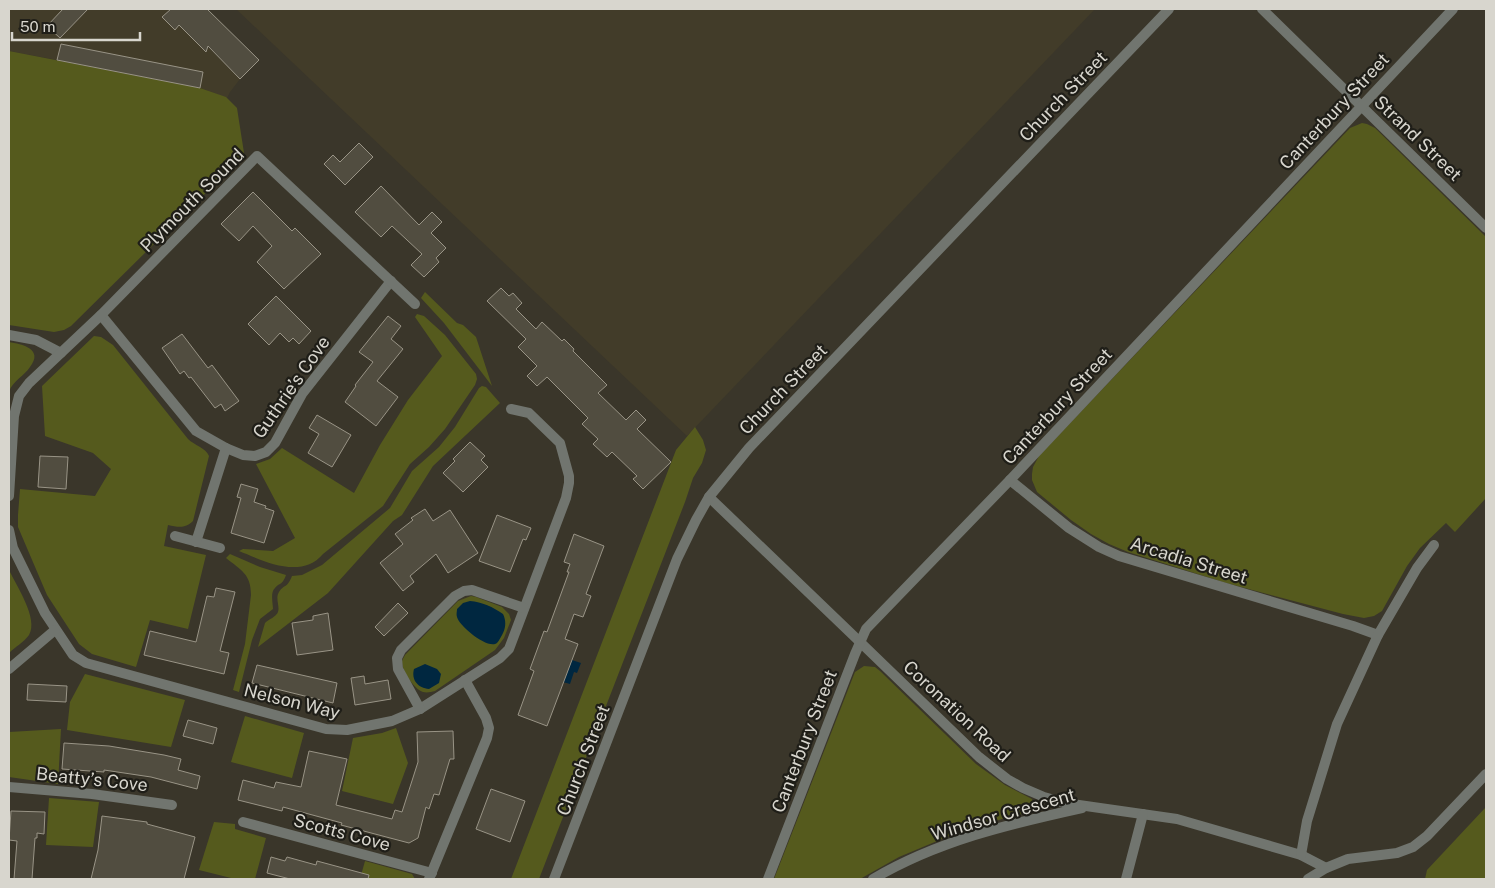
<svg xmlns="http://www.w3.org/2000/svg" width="1495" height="888" viewBox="0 0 1495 888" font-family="'Public Sans',sans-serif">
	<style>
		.built { fill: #423c29 }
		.green { fill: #555a1d }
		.water { fill: #002740 }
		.building { fill: #514d40; stroke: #999486 }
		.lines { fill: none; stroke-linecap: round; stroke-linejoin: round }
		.minor { stroke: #71756f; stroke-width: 10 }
		.labels { text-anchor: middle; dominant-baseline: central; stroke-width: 4.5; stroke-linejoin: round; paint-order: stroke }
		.street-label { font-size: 18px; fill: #d8d6ce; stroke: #1f1e18 }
	</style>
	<rect width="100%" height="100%" fill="#3a362a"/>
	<g class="built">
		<polygon points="9,9 63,9 47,26 60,38 88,9 170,9 162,17 175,30 183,22 205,51 209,48 240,79 230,92 227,98 200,88 202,72 61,44 57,60 9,51"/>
		<polygon points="236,9 1095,9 687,436"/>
	</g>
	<g class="green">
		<polygon points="9,51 200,88 226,97 237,108 244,153 240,159 71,326 64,330 54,332 9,325"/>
		<polygon points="1362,123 1367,124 1375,128 1486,237 1486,498 1455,532 1446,523 1420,548 1407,566 1382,611 1374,616 1364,618 1343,614 1226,583 1128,552 1109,544 1091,534 1071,520 1037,492 1032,480 1032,474 1033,467 1039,456 1350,128"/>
		<polygon points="425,292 457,323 463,325 476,337 492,386 444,323 421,298"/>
		<path d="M417,314L424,316L445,335L476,374L477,379L475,385L445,429L429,447L410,464L383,506L323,554C301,580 264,561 239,551L243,549L273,551L295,538L256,464L270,459L282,448L354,493L380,445L408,400L442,356L415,317Z"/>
		<path d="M94,336L101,337L113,345L188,439C194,445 206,448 209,456L193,521C185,529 178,527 168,525L164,546L206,555L188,629L150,620L136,667L92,654L79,644L47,595L18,527V515L20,489L95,496L111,469L93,453L45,436L42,386Z"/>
		<path d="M9,342C22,344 44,349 30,367C24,376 14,380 9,391Z"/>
		<path d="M482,386L486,387L500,403L433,466L402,515L393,521L328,593L258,647L265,623C269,619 276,617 278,612C280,606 275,598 279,592C284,584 287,589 292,576L302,575L322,565L390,508L412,471L439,447L455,427L479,388Z"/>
		<polygon points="695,427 703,440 706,450 702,463 693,478 685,502 539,879 511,879 676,450"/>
		<path d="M230,554L260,567L286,575C282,586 280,582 275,588C270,592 273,604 273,609L260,619L252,640L239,692L233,690L245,644L251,595C251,574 241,570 226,558Z"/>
		<path d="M9,570C16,585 39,619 29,635C24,642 15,647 9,653Z"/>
		<path d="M471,596L476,597L502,607L509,614L511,620L504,638L495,650L435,691C431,692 427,693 423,692C414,689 402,671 402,662C402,660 404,657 405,655L458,601Z"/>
		<polygon points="864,666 875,667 880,671 976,764 1005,785 1032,799 1034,806 1030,812 1002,819 949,836 899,857 860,879 774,879 853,677 855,672"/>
		<polygon points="85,674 185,700 171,747 67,730 70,702"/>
		<polygon points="245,716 304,733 292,778 231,762"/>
		<polygon points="396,728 408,763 393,804 342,791 353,738 382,733"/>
		<polygon points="61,729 58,784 9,777 9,732"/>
		<polygon points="49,798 99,802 93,847 46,845"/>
		<polygon points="1486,807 1486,879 1425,879 1427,870"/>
		<polygon points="214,822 235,824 235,829 266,838 255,879 235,879 199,870"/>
		<polygon points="365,861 412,874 415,879 360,879"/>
	</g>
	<g class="water">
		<path d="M470,601C482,602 493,607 503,614C506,620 506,627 503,633C502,635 499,641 497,643C488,650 459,626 457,617C456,614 457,612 457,609L463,603Z"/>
		<polygon points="572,660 581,663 577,673 574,672 570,684 563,682"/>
		<path d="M425,664L437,669L441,674L439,683L429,689C418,688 411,680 414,669Z"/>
	</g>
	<g class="building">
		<polygon points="63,9 88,9 60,38 47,26"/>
		<polygon points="171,9 207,9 259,60 240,79 208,46 206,52 179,25 175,30 162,17"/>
		<polygon points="61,44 203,72 200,88 57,60"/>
		<polygon points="359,143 373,157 345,185 324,164 333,155 340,162"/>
		<polygon points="381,186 419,225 432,212 442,222 431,233 446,248 436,258 439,262 424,277 411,265 422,254 392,226 381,237 355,212"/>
		<polygon points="253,192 292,231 295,228 321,254 284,289 257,262 272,246 253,226 239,241 221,224"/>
		<polygon points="501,288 509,296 513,293 522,303 516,309 536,329 542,322 562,341 564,339 574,349 573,351 607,385 598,393 626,420 636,410 646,420 637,429 671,462 643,489 633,479 637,476 612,452 607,457 593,444 598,439 582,424 588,418 547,377 537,386 527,376 537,366 518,347 526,339 487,301"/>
		<polygon points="276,296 311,331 299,344 293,338 289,342 280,333 269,345 248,324"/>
		<polygon points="388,316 401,326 391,339 403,349 377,381 398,397 376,426 345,402 356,386 355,385 373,362 359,352"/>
		<polygon points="182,334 208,368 212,365 239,401 225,411 221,404 215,408 191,377 189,378 184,371 180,374 162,348"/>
		<polygon points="317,415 351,435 332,467 308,453 319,434 309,428"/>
		<polygon points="470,442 485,456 481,460 488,467 463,492 443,473 455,461 453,459"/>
		<polygon points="40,456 68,457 66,489 38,487"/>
		<polygon points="241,484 258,489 254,502 266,506 265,508 274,511 264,543 231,533 241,498 237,497"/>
		<polygon points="425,509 433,521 450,510 478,553 448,573 436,554 410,576 414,582 403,591 380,563 403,544 395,534 413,520 411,518"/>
		<polygon points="497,515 531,528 526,540 523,539 510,572 479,561"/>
		<polygon points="574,534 604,546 586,594 591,596 583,617 574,614 565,639 578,644 547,726 518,715 534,671 530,669 544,631 547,632 569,572 567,572 570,564 564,562"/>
		<polygon points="216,588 235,592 220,651 229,653 224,674 144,655 150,631 196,642 207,596 214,597"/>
		<polygon points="398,603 408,613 384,636 375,627"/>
		<polygon points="328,613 333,650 297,655 292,623 313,620 313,616"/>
		<polygon points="257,665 337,683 333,703 252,683"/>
		<polygon points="364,676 365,684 388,680 391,699 355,705 351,678"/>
		<polygon points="28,684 67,686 66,702 27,700"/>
		<polygon points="188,720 217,728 213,744 183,736"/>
		<polygon points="453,731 454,759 450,759 439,795 434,794 429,809 426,807 418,838 409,843 341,825 342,823 283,807 282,811 238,800 243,780 274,788 276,782 301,787 309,751 347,759 336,805 392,819 395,810 402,812 418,762 417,732"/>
		<polygon points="64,743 109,746 164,755 181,759 178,770 200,776 197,789 151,777 104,770 104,772 62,769"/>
		<polygon points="491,789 525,801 510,842 476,829"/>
		<polygon points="11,811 45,812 44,834 37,833 37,838 35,838 32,879 14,879 17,841 9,840"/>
		<polygon points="102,816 147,822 147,824 195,837 184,879 91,879 98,850"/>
		<polygon points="271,857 285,861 287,857 316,865 317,861 369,875 368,879 290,879 267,873"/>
	</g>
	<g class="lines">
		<g class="minor">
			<polyline points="1262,9 1486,228"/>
			<polyline points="101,315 196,431 226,448 243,455 255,456 266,452 275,443 302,394 391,281"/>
			<polyline points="9,335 36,340 61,353"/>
			<polyline points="1010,480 1069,528 1099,547 1119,556 1353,626 1378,635"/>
			<polyline points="9,496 14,416 19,396 29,383 101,315 257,156 415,304"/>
			<polyline points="709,497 860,642 979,757 1007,779 1023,788 1044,797 1065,803 1177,819 1301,855 1326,868"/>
			<polyline points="9,530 13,548 45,613 73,655 86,663 326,729 347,730 392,721 420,709 500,658 509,649 566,498 569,483 569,476 560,443 529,413 511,409"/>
			<polyline points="175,536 220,548"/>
			<polyline points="196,542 226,448"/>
			<polyline points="9,669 55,630"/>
			<polyline points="420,709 398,669 397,658 401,650 455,596 464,591 472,590 524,608"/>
			<polyline points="9,787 92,794 172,805"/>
			<polyline points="243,822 432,873"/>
			<polyline points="1301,855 1307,821 1337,724 1378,635 1417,568 1434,545"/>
			<polyline points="429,879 487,738 489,728 486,718 465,680"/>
			<polyline points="554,879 677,559 696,520 709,497 749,448 1169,9"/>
			<polyline points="768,879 855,654 866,629 1010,480 1453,9"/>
			<path d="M873,879C937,841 1009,824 1082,808"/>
			<polyline points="1126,879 1143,814"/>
			<polyline points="1308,879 1326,868 1348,859 1397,853 1413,847 1427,836 1486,774"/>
		</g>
	</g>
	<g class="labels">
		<g class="street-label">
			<text transform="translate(1063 96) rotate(-46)">Church Street</text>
			<text transform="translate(1334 111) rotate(-47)">Canterbury Street</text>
			<text transform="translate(1418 138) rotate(44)">Strand Street</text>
			<text transform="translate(192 200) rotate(-45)">Plymouth Sound</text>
			<text transform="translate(291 387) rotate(-55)">Guthrie’s Cove</text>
			<text transform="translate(783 389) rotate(-46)">Church Street</text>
			<text transform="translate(1057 406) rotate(-47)">Canterbury Street</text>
			<text transform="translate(1189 560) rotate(17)">Arcadia Street</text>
			<text transform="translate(292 701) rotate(14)">Nelson Way</text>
			<text transform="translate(957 711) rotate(43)">Coronation Road</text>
			<text transform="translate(804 741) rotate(-69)">Canterbury Street</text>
			<text transform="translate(583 760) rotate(-69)">Church Street</text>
			<text transform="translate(92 779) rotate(6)">Beatty’s Cove</text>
			<text transform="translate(1003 814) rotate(-16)">Windsor Crescent</text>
			<text transform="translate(342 832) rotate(15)">Scotts Cove</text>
		</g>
	</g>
	<rect width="1495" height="888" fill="none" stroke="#d8d6ce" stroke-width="20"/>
	<path d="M12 32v8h128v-8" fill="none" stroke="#d8d6ce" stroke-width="2.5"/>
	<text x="20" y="32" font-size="15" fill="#d8d6ce" stroke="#1f1e18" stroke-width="4" paint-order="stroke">50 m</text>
</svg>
